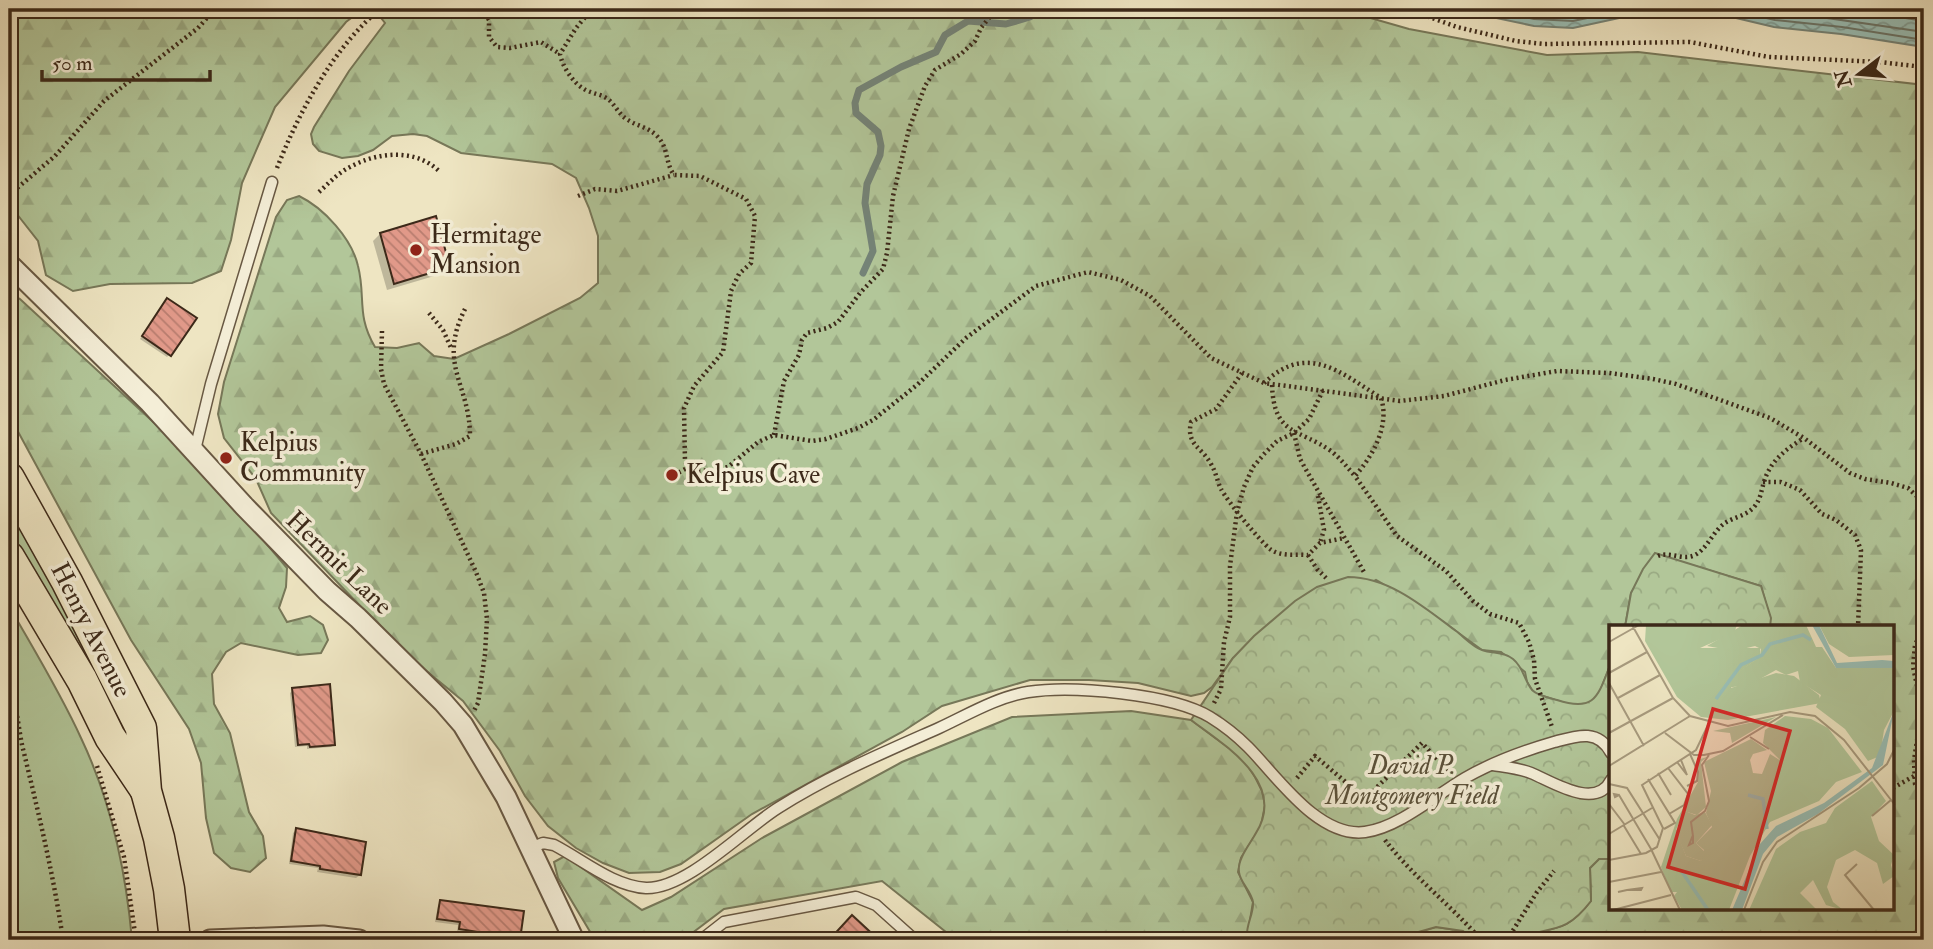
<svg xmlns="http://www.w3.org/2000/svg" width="1933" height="949" viewBox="0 0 1933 949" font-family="'IM FELL Double Pica',serif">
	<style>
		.grass { fill: #b2c699; stroke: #777859; stroke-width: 2 }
		.forest { fill: url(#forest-firs); stroke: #777859; stroke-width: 2 }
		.park { fill: url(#park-crowns); stroke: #777859; stroke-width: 2 }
		.water { fill: url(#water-waves); stroke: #748377; stroke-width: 2 }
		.shadow { fill: #0003 }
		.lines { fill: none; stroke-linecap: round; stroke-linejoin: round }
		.shore { stroke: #6a7468; stroke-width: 2 }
		.stream { stroke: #748377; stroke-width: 7 }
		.building { fill: url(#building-back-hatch); stroke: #3c2919; stroke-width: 2 }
		.service-casing { stroke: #685843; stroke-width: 13 }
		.minor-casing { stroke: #685843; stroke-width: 23 }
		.primary-casing { stroke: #3c2919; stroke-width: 33 }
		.path { stroke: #3c2919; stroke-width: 4.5; stroke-dasharray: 2 3.5; stroke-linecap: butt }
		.service { stroke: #f4eed7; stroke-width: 10 }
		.minor { stroke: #f4eed7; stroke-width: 19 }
		.primary { stroke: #eee5c2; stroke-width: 30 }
		.poi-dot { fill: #8f2418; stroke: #f4eed7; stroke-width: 2.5 }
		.labels { text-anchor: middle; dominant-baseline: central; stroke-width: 7; stroke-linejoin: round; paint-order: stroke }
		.poi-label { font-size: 26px; fill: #3c2919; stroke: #f4eed7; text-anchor: start }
		.street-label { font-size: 26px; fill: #3c2919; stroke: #f4eed7 }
		.park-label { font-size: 26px; font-style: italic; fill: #5a5039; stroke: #f4eed7 }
		.inset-river { fill: none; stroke: #99bfb6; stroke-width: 3.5 }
		.inset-road { fill: none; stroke: #a79a7e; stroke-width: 2 }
		.view { fill: #d62828; fill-opacity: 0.15; stroke: #d62828; stroke-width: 3.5 }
		.inset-edge { fill: none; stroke: #3c2919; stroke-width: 3.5 }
	</style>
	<defs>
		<pattern id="forest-firs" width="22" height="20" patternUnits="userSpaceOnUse" patternTransform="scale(1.75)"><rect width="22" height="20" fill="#b2c699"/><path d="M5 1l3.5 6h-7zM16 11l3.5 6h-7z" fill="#9aaa83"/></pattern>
		<pattern id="park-crowns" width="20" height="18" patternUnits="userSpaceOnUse" patternTransform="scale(1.75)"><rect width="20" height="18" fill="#b2c699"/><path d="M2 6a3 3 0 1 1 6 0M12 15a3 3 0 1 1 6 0" fill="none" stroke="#9aaa83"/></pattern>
		<pattern id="water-waves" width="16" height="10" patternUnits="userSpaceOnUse" patternTransform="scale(1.75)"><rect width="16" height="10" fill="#99bfb6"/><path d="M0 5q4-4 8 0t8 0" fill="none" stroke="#7e9b93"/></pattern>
		<pattern id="building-back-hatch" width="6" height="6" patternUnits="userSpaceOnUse" patternTransform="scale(1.75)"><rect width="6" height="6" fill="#e19989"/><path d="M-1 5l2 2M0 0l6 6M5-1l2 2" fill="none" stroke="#b87d6f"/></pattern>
	</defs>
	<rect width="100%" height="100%" fill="#eee5c2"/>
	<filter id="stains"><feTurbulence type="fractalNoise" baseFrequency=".00286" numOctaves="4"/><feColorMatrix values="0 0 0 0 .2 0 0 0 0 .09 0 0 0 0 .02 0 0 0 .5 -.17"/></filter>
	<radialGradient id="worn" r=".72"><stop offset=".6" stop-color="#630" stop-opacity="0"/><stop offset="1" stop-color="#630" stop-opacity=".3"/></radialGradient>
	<g class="grass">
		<polygon points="9,503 132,738 130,743 9,534"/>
		<path d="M9,606C34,650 60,692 81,738C111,801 126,872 132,940H9Z"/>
	</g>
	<g class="forest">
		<polygon points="9,9 363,9 346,22 275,107 242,183 231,240 221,271 192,283 110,284 73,291 46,275 38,241 9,204"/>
		<path d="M374,9H1339L1409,29L1547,55L1638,52L1924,85V940H1517L1520,936C1556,927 1567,932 1591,901L1590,868L1599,859H1611V909H1893V627H1770V618L1761,586L1655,554L1631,593L1625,627H1611V663L1598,696L1591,703L1571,705L1534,693L1527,682L1525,672L1501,652L1482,650L1427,610L1376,580L1233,658L1212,687L1204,693L1191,696L1138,683L1089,680H1030L942,706L902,732L752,814L681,864L660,872L629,873L603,863L576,848L548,826L525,796L500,751L463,701L424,669L362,608L271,513L256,479L224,438L218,414L224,382L276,217L287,200L299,196C324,208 352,239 358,266C366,297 356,315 375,347L397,348L419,343L434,356L454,359L509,334L580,298L598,283V236L589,208L576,178L552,164L461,153L427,136L413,134L392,136L373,150L358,156L342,158L319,151L313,144L311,134L314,127L349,71L385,23Z"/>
		<polygon points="9,293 20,299 163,431 225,495 287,568 286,587 279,608 287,622 310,616 323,625 328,640 321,653 298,655 241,643 226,652 212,674 214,704 230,733 249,812 263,836 266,858 250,872 231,868 214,853 206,818 201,763 189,729 131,640 9,415"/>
		<polygon points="1131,711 1191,720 1230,749 1245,762 1255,777 1262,791 1265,805 1261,826 1241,858 1238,872 1253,902 1247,938 1252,940 1008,940 951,936 882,881 724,909 683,940 595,940 558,878 554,862 565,856 642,910 671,897 762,838 902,762 1012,717"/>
		<polygon points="1436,927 1463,931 1474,940 1390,940"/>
	</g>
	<g class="park">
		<polygon points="1655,553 1761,586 1771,618 1770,627 1625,627 1631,593 1643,569"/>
		<path d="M1348,577C1389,577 1424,607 1456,631C1464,637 1473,647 1482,650C1493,654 1503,651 1513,659C1524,668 1524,680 1532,690C1538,696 1549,698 1557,700C1596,713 1598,695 1611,663V859H1599L1590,868L1591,901C1567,932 1556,927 1521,936L1517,940H1474L1463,931L1436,927L1390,940L1247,939C1245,926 1254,914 1253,902C1251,891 1240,882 1239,872C1237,859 1250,844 1256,833C1287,783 1226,746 1191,720L1233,658L1254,636L1295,601L1317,587Z"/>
	</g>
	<g class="water">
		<polygon points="1469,9 1689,9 1633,15 1573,28 1534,26 1487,16"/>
		<polygon points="1698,9 1924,9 1924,47 1841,34 1774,27"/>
	</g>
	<g class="shadow">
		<polygon points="380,234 448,267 441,274 387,290 373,241"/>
		<polygon points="164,303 170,354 167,357 140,339"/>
		<polygon points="293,690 334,744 331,747 307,749 307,746 295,747 290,693"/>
		<polygon points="296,830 360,875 356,878 317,872 318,868 289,864 293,833"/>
		<polygon points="441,901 522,913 519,940 482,940 483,935 457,932 458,925 435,922 438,905"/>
		<polygon points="766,931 775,940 757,940"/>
		<polygon points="783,935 788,940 777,940"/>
	</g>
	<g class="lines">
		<g class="shore">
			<polyline points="1488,9 1534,19 1573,21 1630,9"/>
			<polyline points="1727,9 1775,20 1842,27 1924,40"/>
			<polyline points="1765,9 1924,32"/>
			<polyline points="1850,9 1924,21"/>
		</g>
		<polyline class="stream" points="863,273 873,251 865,203 867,184 880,155 881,146 878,132 856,113 855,103 859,90 901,67 936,52 945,35 968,21 1006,24 1030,17 1041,9"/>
	</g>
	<g class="building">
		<polygon points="436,216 450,267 394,284 380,233"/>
		<polygon points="167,298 197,318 171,356 142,336"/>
		<polygon points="330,684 335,745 310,747 309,744 298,745 292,688"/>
		<polygon points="296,828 366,842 361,875 320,869 320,866 291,861"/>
		<polygon points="440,900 524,911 520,940 484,940 485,933 459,929 460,922 437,919"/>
		<polygon points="852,915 879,940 829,940"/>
	</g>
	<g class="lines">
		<defs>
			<g id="service">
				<polyline points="195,450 211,384 272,182"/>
				<path d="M1493,765C1506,767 1518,768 1531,773C1551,781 1596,811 1611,780"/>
				<path d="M530,848L543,843L554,845C583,860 613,886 646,888C687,889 743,830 778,808C828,776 885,752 939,728C967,715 997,697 1028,692C1072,685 1172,694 1210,717C1223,725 1237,736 1248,747C1277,776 1318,838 1365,832C1398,828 1436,795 1465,778C1493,762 1523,751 1554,742C1576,736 1598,728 1611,753"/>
				<polyline points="701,940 724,922 856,897 876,905 915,940"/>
			</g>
			<g id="minor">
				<polyline points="9,264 150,403 244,506 327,591 358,618 443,702 463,725 506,797 574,940"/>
				<polyline points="210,940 323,936 359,940"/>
			</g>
			<g id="primary">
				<polyline points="9,478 67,582 141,728 146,791 159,838 169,889 175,940"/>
				<polyline points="9,557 82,680 110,737 145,789"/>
			</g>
		</defs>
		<use href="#service" class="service-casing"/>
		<use href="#minor" class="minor-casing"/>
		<use href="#primary" class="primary-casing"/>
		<g class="path">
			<polyline points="433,9 446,11 462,9"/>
			<polyline points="482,9 489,20 489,37 497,47 510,48 541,42 560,54"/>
			<path d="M592,9L576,28L560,54C562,66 573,83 584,89C592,94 602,94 609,100C616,106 619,115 628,120C637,126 648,127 657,136C669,148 665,163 674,175L700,176L746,199L755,216L751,263L739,274L731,291L723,352L694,386L684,408L685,462L689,467L696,471L715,470L728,467L758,442L774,435L812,441L826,439L858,428L873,420L917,385L966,338L1036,286L1088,272L1121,280L1150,296L1211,358L1264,383L1400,401L1444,396L1505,380L1557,371L1609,373L1653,379L1676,384L1770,418L1804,438L1850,473L1865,479L1891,483L1908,488L1924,503"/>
			<polyline points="1407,9 1457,27 1516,41 1544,44 1690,42 1769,57 1879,62 1924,67"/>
			<path d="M277,168C299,112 333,48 380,9"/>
			<path d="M319,192C329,183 338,173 350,167C377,152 415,148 439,171"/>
			<polyline points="9,195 55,156 104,101 198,28 215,9"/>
			<polyline points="578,196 595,189 617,191 674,175"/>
			<polyline points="429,313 443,330 452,350"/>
			<polyline points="382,331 381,369 384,384 421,454 476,572 484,593 487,619 485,654 478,703 474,711"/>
			<path d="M1242,373L1216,409L1191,422C1186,445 1201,446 1211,464C1216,472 1217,481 1221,489C1228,502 1259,540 1270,549C1281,557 1295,554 1308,555L1320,543L1344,538"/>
			<path d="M1264,383C1307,342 1340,372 1381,398C1390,425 1373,456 1355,476L1397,536L1446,571L1473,601L1490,614L1519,623L1529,642L1534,660L1535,679L1552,727"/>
			<path d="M1272,385C1274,436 1298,428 1331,451C1340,458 1347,467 1355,476"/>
			<polyline points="1294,433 1300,459 1364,572"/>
			<polyline points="774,435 784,381 799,355 802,340 807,333 827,328 838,322 860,293 883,269 887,253 893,196 909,129 925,86 935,70 961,54 975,41 981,28 996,9"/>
			<path d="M421,454L456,444L470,436C470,384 437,365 465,309"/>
			<polyline points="674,475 689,467"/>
			<polyline points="1763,482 1781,482 1800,490 1822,514 1836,520 1855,535 1861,550 1858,627"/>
			<polyline points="1318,496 1324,530 1320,543"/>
			<polyline points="1308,555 1317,569 1326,578"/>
			<path d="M1658,556C1670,551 1683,561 1695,555C1708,548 1713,531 1725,523C1734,517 1746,516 1754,507C1761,499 1761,491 1764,482C1770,461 1786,449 1804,438"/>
			<polyline points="1924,626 1915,645 1913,667 1918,690 1919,728 1914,760 1915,784 1924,798"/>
			<path d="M9,690C19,711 18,731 24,753C39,815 54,877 63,940"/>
			<polyline points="1214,703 1221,689 1224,642 1230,617 1230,566 1237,512 1244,487 1253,467 1265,453 1277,441 1294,433 1309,419 1323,390"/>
			<polyline points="97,766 124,857 136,940"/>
			<polyline points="1297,778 1315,756 1355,790 1359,798 1372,798 1375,789 1422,743 1448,771"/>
			<polyline points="1893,788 1914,776"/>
			<path d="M1385,840C1413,877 1451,905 1481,940"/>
			<polyline points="1507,940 1537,892 1554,871"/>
		</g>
		<use href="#service" class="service"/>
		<use href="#minor" class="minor"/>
		<use href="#primary" class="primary"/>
	</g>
	<g class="poi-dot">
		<circle cx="416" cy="250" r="7"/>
		<circle cx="226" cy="458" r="7"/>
		<circle cx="672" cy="475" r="7"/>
	</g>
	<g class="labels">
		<g class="poi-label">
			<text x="430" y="235">Hermitage<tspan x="430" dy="30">Mansion</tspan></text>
			<text x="240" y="443">Kelpius<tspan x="240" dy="30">Community</tspan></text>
			<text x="686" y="475">Kelpius Cave</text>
		</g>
		<g class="street-label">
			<text transform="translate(339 563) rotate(44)">Hermit Lane</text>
			<text transform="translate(91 630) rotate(63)">Henry Avenue</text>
		</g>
		<g class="park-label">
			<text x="1412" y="766">David P.<tspan x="1412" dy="30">Montgomery Field</tspan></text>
		</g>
	</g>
	<g transform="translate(1609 625)">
		<rect width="285" height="285" fill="#eee5c2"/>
		<path d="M37,0H128L125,8L91,23H151L152,31L122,53V63L167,48L185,51L210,70L212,78L119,95L92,92L68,72L36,16Z" fill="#b2c699"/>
		<path d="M134,0H197L207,22H213L227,43H285V86L275,105L271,131L259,136L236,104L207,82L212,70L191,57L189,46L177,50L167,45L142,59L118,63L122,52L152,31V24L146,21L125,26L98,21ZM210,0H285V30L240,32L220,19ZM74,34L98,41L129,38L97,56L81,49ZM176,91L202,94L219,103L253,147L227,157L210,176L161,197L141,231L120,285H73L65,271L68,267H62L52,242L68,194L89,157L88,135L98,132L92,137L97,182L88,190L75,186L67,205L77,231L92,236L95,225L87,218L103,202L97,188L102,166L95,137L142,114L158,125L144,129L141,135L144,148L153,149L161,129L172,136L154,118L156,105ZM167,92L123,118L121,108L104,106ZM263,156L277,176L262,192L270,216L285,230L282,240L285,251L274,259L268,238L246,225L227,235L218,262L224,277L234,285L217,280L204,255L191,268L208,285H140L167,224L191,207L217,198L226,183Z" fill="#b2c699"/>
		<path d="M76,186L86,190L96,187L103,200L87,218L97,228L92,236L77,231L66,205L71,204Z" fill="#b2c699"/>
		<path d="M203,0H210L228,38L273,35L285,36V43H227ZM285,86L274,140L209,189L168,212L154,229L133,285H123L151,219L167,201L215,178L263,143Z" fill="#99bfb6"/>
		<path class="inset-river" d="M107,74L132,40L153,30L161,19L194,10L202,15M139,170L154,174L158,204M73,247L99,285"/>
		<path class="inset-road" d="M23,0L64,73L81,91L119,101L181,87L206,91L235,115L286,180M0,17L30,0M0,48L38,27M0,58L35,121M9,73L51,50M0,108L64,73M56,108L85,130H95L114,126L174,90M141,112L160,124M68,137L78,150L72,135M0,141L81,91M59,143L79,169L75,180L60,189M49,148L62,170M39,154L66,198L55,204M0,159L18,163L51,215M78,161L88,156L89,147L81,129M10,170L5,169L6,172L10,170L42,224L71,285M0,179L16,200M263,191L282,175M15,201L32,229M0,209L43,183M84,210L80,220L84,218V211L82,197L96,186L100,176L93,140L100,130M0,235L37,228L48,222L54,203L33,160L87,125L100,98M248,239L236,250L265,285M0,257L52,247M9,267L18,265L33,263L32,265H18M4,285L62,270M135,285L154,237L168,217L250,163L278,139L286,123"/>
		<path class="view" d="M104,84L181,106L136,264L59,242Z"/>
		<rect width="285" height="285" class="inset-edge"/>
	</g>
	<rect width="1933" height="949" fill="none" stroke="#eee5c2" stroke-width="35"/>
	<rect x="10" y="10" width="1912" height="928" fill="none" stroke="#3c2919" stroke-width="3.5"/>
	<rect x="18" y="18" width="1898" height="914" fill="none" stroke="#3c2919" stroke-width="2"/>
	<g transform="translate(1859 74) rotate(254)" stroke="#f4eed7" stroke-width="5" paint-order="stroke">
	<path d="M0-5L12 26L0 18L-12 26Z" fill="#3c2919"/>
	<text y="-10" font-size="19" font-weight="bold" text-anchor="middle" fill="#3c2919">N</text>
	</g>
	<path d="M42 70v10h168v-10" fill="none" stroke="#3c2919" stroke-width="3.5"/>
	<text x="52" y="70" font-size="21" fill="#3c2919" stroke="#f4eed7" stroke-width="5" paint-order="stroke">50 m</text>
	<rect width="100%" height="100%" filter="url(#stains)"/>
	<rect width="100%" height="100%" fill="url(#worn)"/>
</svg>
